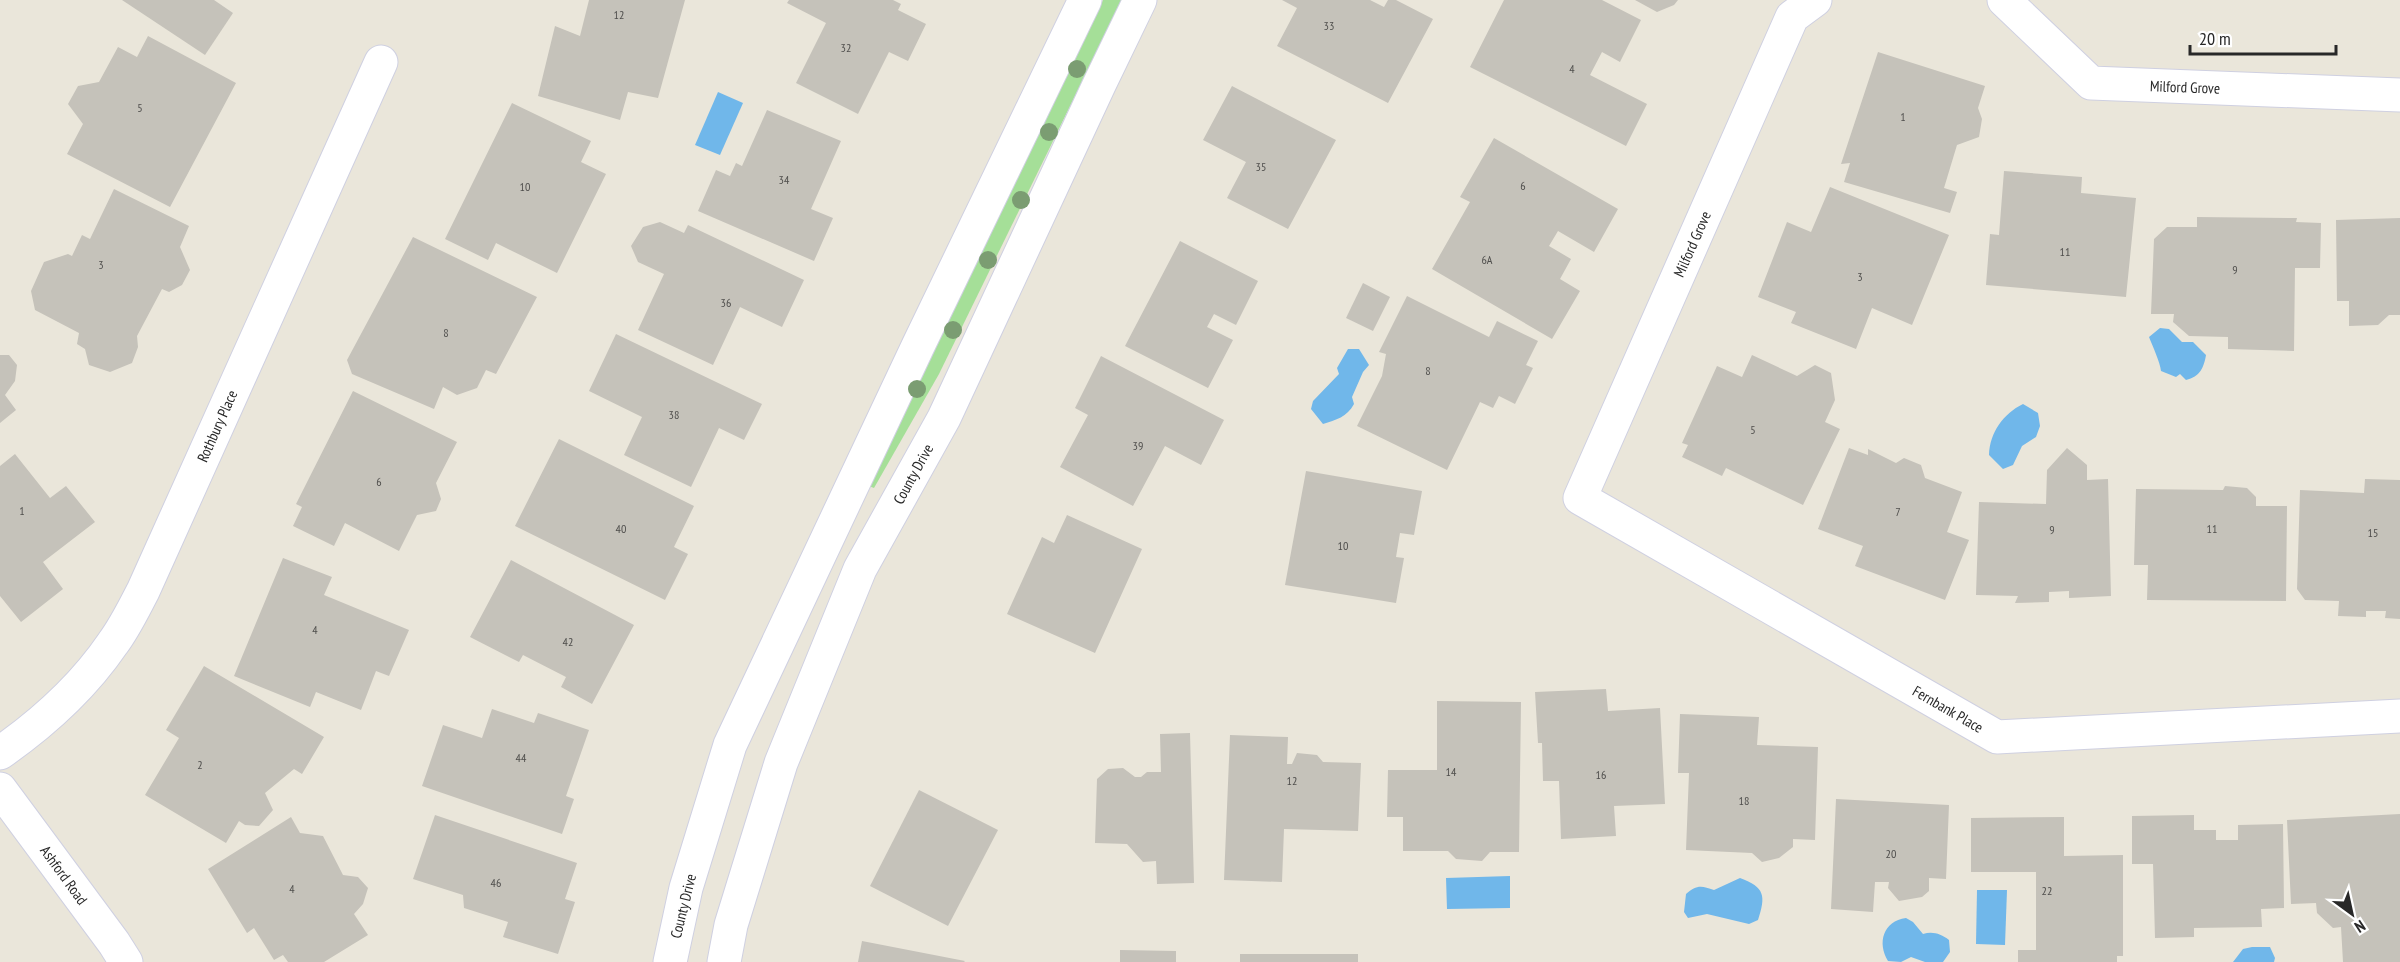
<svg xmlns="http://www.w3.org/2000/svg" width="2400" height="962" viewBox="0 0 2400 962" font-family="'PT Sans Narrow',sans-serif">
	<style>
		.green { fill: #a5df98 }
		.water { fill: #70b7ea }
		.building { fill: #c5c2ba }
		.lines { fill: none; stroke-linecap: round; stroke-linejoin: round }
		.minor-casing { stroke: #cfd0e1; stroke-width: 35 }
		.secondary-casing { stroke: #cfd0e1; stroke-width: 35 }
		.minor { stroke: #fff; stroke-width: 33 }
		.secondary { stroke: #fff; stroke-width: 33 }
		.tree { fill: #7b9d72 }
		.labels { text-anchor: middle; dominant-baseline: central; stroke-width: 6; stroke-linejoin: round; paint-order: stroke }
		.number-label { font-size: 12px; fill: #4f4e4c }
		.street-label { font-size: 15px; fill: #282828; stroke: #fff }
	</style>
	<rect width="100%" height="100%" fill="#eae6da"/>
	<polygon class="green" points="1103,0 1122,0 939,374 874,488 866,485"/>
	<g class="water">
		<polygon points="718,92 743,103 720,155 695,145"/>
		<path d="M2160,328L2169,329L2182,342H2193L2206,355C2204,367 2200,377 2186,380L2180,374L2176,377L2161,371C2160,362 2153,347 2149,337Z"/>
		<path d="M1348,349H1359L1369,365L1363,372L1352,397L1354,404C1347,417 1336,420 1323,424L1311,409L1313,401L1339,374L1337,368Z"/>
		<path d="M2023,404L2038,413L2040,426L2036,437L2022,446L2013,465L2003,469L1989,455C1990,432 2003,414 2023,404Z"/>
		<polygon points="1510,876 1510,908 1447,909 1446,878"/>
		<path d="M1740,878C1765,887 1766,896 1758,920L1749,924L1707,914L1688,918L1684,912L1686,894C1696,885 1701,885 1714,890Z"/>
		<polygon points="1977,890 2007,890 2005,945 1976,944"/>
		<path d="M1906,918L1913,922L1923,934C1933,931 1941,934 1949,940L1950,952L1943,962H1925L1911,957L1901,962L1888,961C1877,943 1883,921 1906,918Z"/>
		<polygon points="2252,947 2270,947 2275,958 2274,962 2233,962 2243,949"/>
	</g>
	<g class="building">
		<polygon points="122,0 214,0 233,13 205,55"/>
		<polygon points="589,0 685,0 658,98 628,92 620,120 538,96 555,26 580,36"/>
		<polygon points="789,0 893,0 901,4 898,10 926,24 908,61 889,52 858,114 796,83 826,23 787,3"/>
		<polygon points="1282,0 1370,0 1384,7 1388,0 1396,0 1433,19 1388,103 1277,46 1297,8"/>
		<polygon points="1504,0 1602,0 1641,20 1620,62 1602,52 1590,75 1647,104 1626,146 1470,67"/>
		<polygon points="1635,0 1678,0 1674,5 1657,12"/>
		<polygon points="148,36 236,83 170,207 67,154 83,124 68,104 78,86 99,82 118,47 137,57"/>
		<polygon points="1878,52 1985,86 1978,108 1982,119 1979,137 1957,145 1944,188 1957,192 1950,213 1844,182 1850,163 1841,164"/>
		<polygon points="1232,86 1336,140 1288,229 1227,198 1246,162 1203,140"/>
		<polygon points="512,103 591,141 581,162 606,174 557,273 496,243 488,260 445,239"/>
		<polygon points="767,110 841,141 811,209 833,218 814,261 698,211 716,170 730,176 736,163 742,166"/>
		<polygon points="1494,138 1618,209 1594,252 1558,231 1549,246 1571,259 1560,279 1580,291 1552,339 1432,269 1470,202 1460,197"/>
		<polygon points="2004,171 2082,177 2081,193 2136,198 2126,297 1986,285 1990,234 1999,235"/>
		<polygon points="1830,187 1949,235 1912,325 1872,308 1856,349 1791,323 1796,312 1758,297 1787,222 1811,232"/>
		<polygon points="114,189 189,226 180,247 190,270 182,285 169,292 162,289 137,336 138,347 132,363 110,372 89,365 85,349 77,344 79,333 35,310 31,291 44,262 68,254 72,256 82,235 90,239"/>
		<polygon points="2197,217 2297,218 2296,222 2321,223 2320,268 2295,268 2294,351 2228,349 2228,337 2189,336 2173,322 2174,314 2151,314 2154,239 2167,227 2197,227"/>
		<polygon points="2400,218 2400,315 2389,315 2378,325 2349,326 2349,301 2337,301 2336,220"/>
		<polygon points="660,222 684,233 688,225 804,280 782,327 740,307 713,365 638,330 664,274 638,262 631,246 643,227"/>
		<polygon points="413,237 537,297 496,374 486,370 477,388 457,395 443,387 434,409 352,374 347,360"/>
		<polygon points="1180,241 1258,281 1236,325 1214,314 1207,327 1233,340 1208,388 1125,346"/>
		<polygon points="1363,283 1390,297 1373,331 1346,318"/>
		<polygon points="1407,296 1489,337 1497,321 1538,341 1526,365 1533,368 1515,404 1499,396 1493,408 1480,402 1447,470 1357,426 1382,376 1386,354 1379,352"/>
		<polygon points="616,334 762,404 744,440 719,428 691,487 624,455 642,417 589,391"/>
		<polygon points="0,355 9,355 17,365 15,381 5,395 16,410 0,423"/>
		<polygon points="1752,355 1797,376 1815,365 1831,373 1835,400 1825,422 1840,429 1803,505 1726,468 1722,476 1682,457 1688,445 1682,443 1717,366 1742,377"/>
		<polygon points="1101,356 1224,420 1201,465 1165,446 1133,506 1060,467 1088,415 1075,408"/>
		<polygon points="353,391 457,442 436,483 441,499 436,511 417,515 399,551 345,523 334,546 293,526 302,507 296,504"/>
		<polygon points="559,439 694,506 674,547 688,554 665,600 515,526"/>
		<polygon points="1849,448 1868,455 1868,449 1896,463 1904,458 1921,465 1925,478 1962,492 1947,532 1969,540 1945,600 1855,566 1863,546 1818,529"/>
		<polygon points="2067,448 2087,465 2087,480 2108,479 2111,596 2069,598 2069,591 2049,592 2049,602 2015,603 2018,596 1976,595 1979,502 2046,504 2047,470"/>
		<polygon points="15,454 50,498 66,486 95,522 43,562 63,589 21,622 0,596 0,466"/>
		<polygon points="1306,471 1422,491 1414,535 1400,533 1396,557 1404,558 1396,603 1285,585"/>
		<polygon points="2365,479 2400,480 2400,619 2385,618 2386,611 2366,611 2366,617 2338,616 2339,601 2305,600 2297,589 2300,490 2364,493"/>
		<polygon points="2225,486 2247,488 2256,497 2256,506 2287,506 2286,601 2147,600 2148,565 2134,565 2136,489 2223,490"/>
		<polygon points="1067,515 1142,549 1095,653 1007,614 1042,537 1054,543"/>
		<polygon points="283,558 332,577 324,595 409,630 389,676 376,671 361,710 316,692 310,707 234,676"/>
		<polygon points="511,560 634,625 592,704 561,687 566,677 523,655 519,662 470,637"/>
		<polygon points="204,666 324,737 302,774 294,769 265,793 273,810 259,826 245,825 239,821 226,843 145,795 179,738 166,730"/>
		<polygon points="1606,689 1608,711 1660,708 1665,804 1614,806 1616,836 1561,839 1559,781 1543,781 1542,743 1538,743 1535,692"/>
		<polygon points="1437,701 1521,702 1519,852 1490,852 1482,861 1456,859 1448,851 1403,851 1403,817 1387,817 1388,770 1437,770"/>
		<polygon points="492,709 534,723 538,713 589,730 566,796 574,799 562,834 422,786 443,725 482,738"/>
		<polygon points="1680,714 1759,717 1757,745 1818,747 1815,840 1793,839 1793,847 1779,858 1762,862 1752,853 1686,850 1689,773 1678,773"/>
		<polygon points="1190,733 1194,883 1157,884 1156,861 1143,862 1127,844 1095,843 1097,779 1108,769 1123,768 1135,777 1141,777 1147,772 1161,772 1160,734"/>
		<polygon points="1230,735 1288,737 1287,764 1292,764 1297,753 1317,755 1323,762 1361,763 1358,831 1284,829 1282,882 1224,880"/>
		<polygon points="919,790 998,830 948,926 870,886"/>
		<polygon points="1836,799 1949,805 1946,879 1929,878 1929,891 1922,897 1899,901 1888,888 1889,882 1875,882 1873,912 1831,909"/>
		<polygon points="2400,814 2400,962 2343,962 2341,927 2333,928 2317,913 2316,903 2291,904 2287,820"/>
		<polygon points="435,815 577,863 565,899 575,902 558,954 503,937 508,922 464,908 463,895 413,879"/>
		<polygon points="2194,815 2194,830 2216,830 2216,840 2238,840 2238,825 2283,824 2284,908 2261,909 2262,927 2194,928 2194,937 2155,938 2153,864 2132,864 2132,816"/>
		<polygon points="291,817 300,833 323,836 343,875 358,877 368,888 363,904 354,914 368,935 324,962 288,962 283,955 274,960 254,928 247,933 208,869"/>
		<polygon points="2064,817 2064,856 2123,855 2123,956 2117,956 2117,962 2018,962 2018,950 2036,950 2036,872 1971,872 1971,818"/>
		<polygon points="862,941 965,961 964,962 858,962"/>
		<polygon points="1120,950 1176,951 1176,962 1120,962"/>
		<rect x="1240" y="954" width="118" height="8"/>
	</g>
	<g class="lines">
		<defs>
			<g id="minor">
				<polyline points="1815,0 1792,17 1580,498 1997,737 2400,716"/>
				<polyline points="2004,0 2091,83 2400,95"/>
				<path d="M0,753C43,723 83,687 113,643C125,627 134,608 143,591L381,62"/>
				<polyline points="0,789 114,943 126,962"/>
			</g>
			<g id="secondary">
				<polyline points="670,962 686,888 730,745 918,346 1085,0"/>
				<polyline points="724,962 731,925 781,763 860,569 944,418 1099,85 1140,0"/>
			</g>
		</defs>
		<use href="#minor" class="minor-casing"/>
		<use href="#secondary" class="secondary-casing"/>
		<use href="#minor" class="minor"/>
		<use href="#secondary" class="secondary"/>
	</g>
	<g class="tree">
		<circle cx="1077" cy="69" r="9"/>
		<circle cx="1049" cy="132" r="9"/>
		<circle cx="1021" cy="200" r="9"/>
		<circle cx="988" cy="260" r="9"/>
		<circle cx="953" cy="330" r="9"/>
		<circle cx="917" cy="389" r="9"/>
	</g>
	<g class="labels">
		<g class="number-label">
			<text x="619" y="14">12</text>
			<text x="1329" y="25">33</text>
			<text x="846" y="47">32</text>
			<text x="1572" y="68">4</text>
			<text x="140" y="107">5</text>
			<text x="1903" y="116">1</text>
			<text x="1261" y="166">35</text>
			<text x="784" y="179">34</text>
			<text x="1523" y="185">6</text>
			<text x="525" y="186">10</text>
			<text x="2065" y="251">11</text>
			<text x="1487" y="259">6A</text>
			<text x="101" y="264">3</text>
			<text x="2235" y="269">9</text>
			<text x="1860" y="276">3</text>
			<text x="726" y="302">36</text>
			<text x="446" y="332">8</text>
			<text x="1428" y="370">8</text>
			<text x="674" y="414">38</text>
			<text x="1753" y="429">5</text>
			<text x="1138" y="445">39</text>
			<text x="379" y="481">6</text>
			<text x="22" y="510">1</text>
			<text x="1898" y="511">7</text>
			<text x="621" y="528">40</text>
			<text x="2212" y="528">11</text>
			<text x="2052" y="529">9</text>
			<text x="2373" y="532">15</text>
			<text x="1343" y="545">10</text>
			<text x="315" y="629">4</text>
			<text x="568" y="641">42</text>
			<text x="521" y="757">44</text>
			<text x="200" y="764">2</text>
			<text x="1451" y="771">14</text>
			<text x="1601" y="774">16</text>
			<text x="1292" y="780">12</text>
			<text x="1744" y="800">18</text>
			<text x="1891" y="853">20</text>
			<text x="496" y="882">46</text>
			<text x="292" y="888">4</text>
			<text x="2047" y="890">22</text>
		</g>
		<g class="street-label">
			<text transform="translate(2185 87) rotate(2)">Milford Grove</text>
			<text transform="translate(1692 244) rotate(-66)">Milford Grove</text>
			<text transform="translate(217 426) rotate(-66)">Rothbury Place</text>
			<text transform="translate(913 474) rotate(-61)">County Drive</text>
			<text transform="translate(1948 709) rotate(30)">Fernbank Place</text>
			<text transform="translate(64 875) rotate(54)">Ashford Road</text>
			<text transform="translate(683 906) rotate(-76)">County Drive</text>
		</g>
	</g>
	<g transform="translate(2352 914) rotate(147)" stroke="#ffffff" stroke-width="4.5" paint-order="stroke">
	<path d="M0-4.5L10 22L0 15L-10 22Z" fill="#282828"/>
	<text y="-9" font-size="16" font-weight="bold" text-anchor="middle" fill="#282828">N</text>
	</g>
	<path d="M2190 45v9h146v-9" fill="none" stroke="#282828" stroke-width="3"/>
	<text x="2199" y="45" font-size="18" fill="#282828" stroke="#ffffff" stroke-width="4.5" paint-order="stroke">20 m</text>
</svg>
